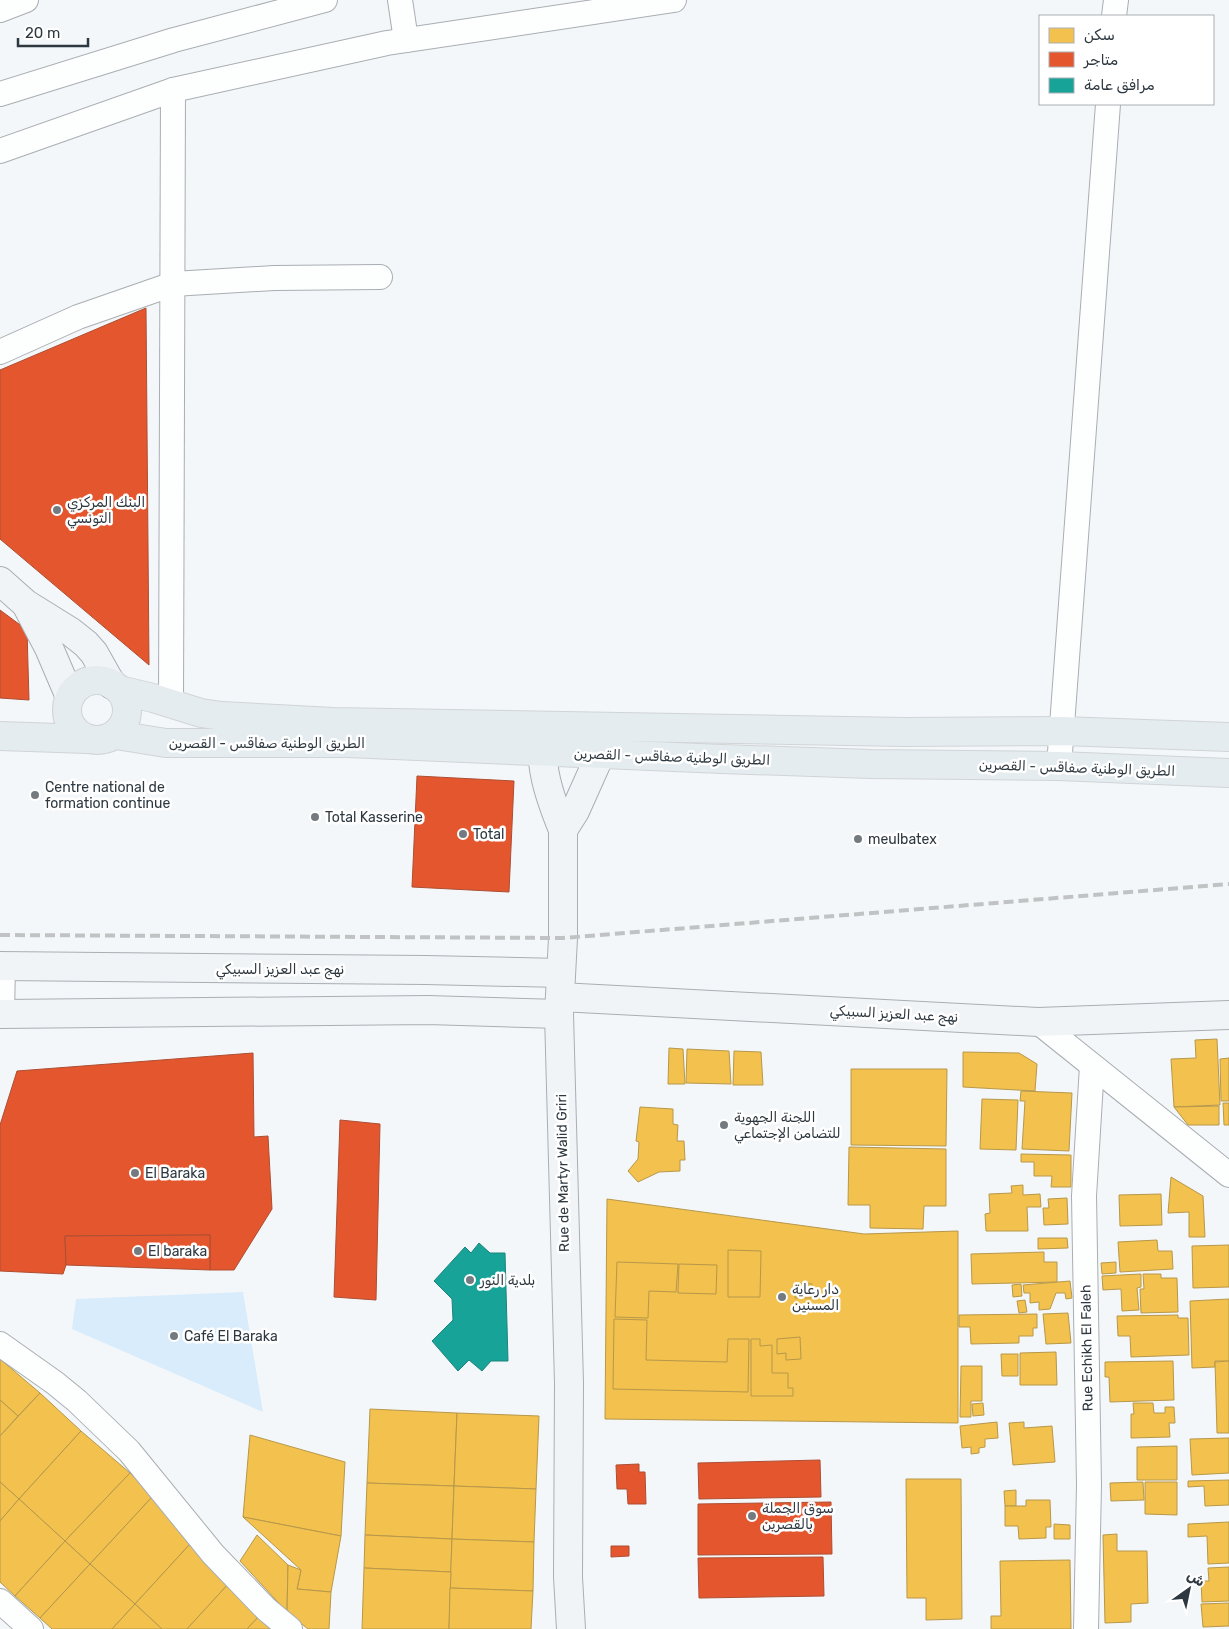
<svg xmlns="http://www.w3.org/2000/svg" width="1229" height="1629" viewBox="0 0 1229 1629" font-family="Rubik,Cairo,sans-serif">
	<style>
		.green { fill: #d8ecfb }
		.homes { fill: #f2c14e; stroke: #b7984a }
		.shops { fill: #e4572e; stroke: #ad4e33 }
		.public { fill: #17a398; stroke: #1e837e }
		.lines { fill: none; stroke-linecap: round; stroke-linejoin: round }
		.street-casing { stroke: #a9aeb3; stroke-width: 26 }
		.secondary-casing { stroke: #a9aeb3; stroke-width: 30 }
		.primary-casing { stroke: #d1d4d6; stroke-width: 30 }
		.street { stroke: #fdfefe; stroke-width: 24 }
		.secondary { stroke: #f1f4f7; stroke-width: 28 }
		.primary { stroke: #e4ecf0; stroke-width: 28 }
		.rail { stroke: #c0c2c3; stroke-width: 4; stroke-dasharray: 10 5; stroke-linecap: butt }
		.poi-dot { fill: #737b81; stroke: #fff; stroke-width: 2 }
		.labels { text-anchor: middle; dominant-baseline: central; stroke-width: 5; stroke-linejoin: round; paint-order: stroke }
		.poi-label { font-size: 14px; fill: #2e3840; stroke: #fff; text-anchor: start }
		.street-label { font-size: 14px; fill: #2e3840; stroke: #fff }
	</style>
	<rect width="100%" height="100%" fill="#f4f7f9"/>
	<polygon class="green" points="243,1292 263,1412 72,1329 76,1299"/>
	<g class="homes">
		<polygon points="1217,1039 1220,1105 1174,1107 1171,1059 1196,1058 1195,1040"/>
		<polygon points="669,1048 683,1049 685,1084 668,1084"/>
		<polygon points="687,1049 729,1051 731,1084 686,1083"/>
		<polygon points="734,1051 761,1052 763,1085 733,1085"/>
		<polygon points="963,1052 1019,1053 1037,1064 1035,1091 963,1087"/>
		<polygon points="1229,1058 1229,1101 1221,1101 1220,1059"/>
		<polygon points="851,1069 947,1069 946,1146 851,1145"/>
		<polygon points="1021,1091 1072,1093 1069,1151 1022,1149 1025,1101 1020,1101"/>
		<polygon points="982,1099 1018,1100 1016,1150 980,1149"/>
		<polygon points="1223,1103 1229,1103 1229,1125 1224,1125"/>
		<polygon points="1219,1106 1219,1125 1188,1125 1174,1107"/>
		<polygon points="640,1107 673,1109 673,1124 678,1125 677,1141 684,1141 685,1160 680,1160 680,1171 659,1172 638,1182 628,1171 638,1159 639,1142 636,1141"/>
		<polygon points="849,1147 946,1149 946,1206 924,1206 923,1229 870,1228 870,1205 848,1205"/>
		<polygon points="1021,1154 1071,1155 1071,1187 1051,1187 1052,1176 1034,1176 1034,1162 1021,1162"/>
		<polygon points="1171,1177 1203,1196 1205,1237 1189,1237 1189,1212 1168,1213"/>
		<polygon points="1023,1185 1023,1195 1040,1194 1041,1207 1027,1207 1028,1231 986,1231 985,1214 990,1213 989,1194 1012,1193 1011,1186"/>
		<polygon points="1161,1194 1162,1225 1120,1226 1119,1195"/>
		<polygon points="1067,1198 1068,1224 1044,1225 1043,1208 1049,1208 1048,1199"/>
		<polygon points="607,1199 864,1234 958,1231 958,1423 605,1419"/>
		<polygon points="1038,1238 1067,1238 1068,1248 1038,1249"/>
		<polygon points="1157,1240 1158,1251 1172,1251 1173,1269 1120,1272 1118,1242"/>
		<polygon points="1229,1245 1229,1287 1193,1288 1192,1246"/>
		<polygon points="728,1250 761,1251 760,1297 728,1297"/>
		<polygon points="1044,1252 1044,1262 1057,1262 1057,1282 972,1284 971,1254"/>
		<polygon points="617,1262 678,1264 676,1292 649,1291 648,1318 615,1317"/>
		<polygon points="1116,1262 1116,1273 1102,1274 1101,1263"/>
		<polygon points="679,1264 717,1265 716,1294 678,1293"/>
		<polygon points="1141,1274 1141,1287 1137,1288 1139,1310 1122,1311 1121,1289 1103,1290 1102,1276"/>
		<polygon points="1143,1274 1161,1274 1161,1278 1177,1278 1178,1312 1141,1313 1140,1289 1144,1289"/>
		<polygon points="1070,1281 1072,1298 1066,1299 1065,1293 1056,1293 1050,1309 1039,1310 1039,1302 1030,1303 1030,1293 1024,1293 1023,1285"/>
		<polygon points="796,1283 812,1284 811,1298 795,1298"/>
		<polygon points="1021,1284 1022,1296 1013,1297 1012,1285"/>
		<polygon points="1229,1299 1229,1361 1215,1361 1215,1367 1192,1368 1190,1301"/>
		<polygon points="1025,1300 1027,1312 1019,1313 1017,1301"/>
		<polygon points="1068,1313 1071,1343 1046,1344 1043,1314"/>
		<polygon points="1037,1314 1037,1328 1033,1328 1033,1336 1019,1336 1019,1343 971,1344 970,1327 959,1327 959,1315"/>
		<polygon points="1178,1315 1178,1318 1188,1318 1189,1355 1131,1357 1130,1336 1118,1336 1117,1316"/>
		<polygon points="614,1319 647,1320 646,1360 727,1362 728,1339 749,1339 748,1392 613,1389"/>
		<polygon points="800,1337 801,1359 786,1360 786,1353 777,1354 777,1339"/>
		<polygon points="751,1339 760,1339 760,1346 772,1345 772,1373 788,1373 788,1388 793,1388 793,1396 751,1396"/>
		<polygon points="1056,1352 1057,1385 1020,1385 1020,1353"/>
		<polygon points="1001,1354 1018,1354 1018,1376 1002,1376"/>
		<polygon points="0,1359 40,1393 18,1416 0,1400"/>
		<polygon points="1173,1361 1174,1400 1110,1402 1109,1377 1105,1377 1105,1362"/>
		<polygon points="1229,1361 1229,1433 1217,1433 1215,1362"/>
		<polygon points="961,1366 982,1366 982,1401 971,1401 971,1417 960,1417"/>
		<polygon points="40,1393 81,1431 19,1499 0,1482 0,1436"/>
		<polygon points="0,1400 18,1416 0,1436"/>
		<polygon points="983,1403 984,1415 973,1416 972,1404"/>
		<polygon points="1133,1403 1153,1403 1154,1413 1165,1413 1165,1407 1174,1407 1175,1423 1169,1423 1170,1437 1131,1438 1131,1414 1134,1414"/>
		<polygon points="370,1409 457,1413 454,1486 367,1483"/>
		<polygon points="457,1413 539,1416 536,1489 454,1486"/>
		<polygon points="997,1422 998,1438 985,1439 985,1447 979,1448 979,1453 971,1454 971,1447 962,1448 960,1426"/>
		<polygon points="1024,1422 1024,1428 1052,1426 1055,1462 1013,1465 1009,1423"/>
		<polygon points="81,1431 130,1473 65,1541 19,1499"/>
		<polygon points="250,1435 345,1462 341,1536 243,1517"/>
		<polygon points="1229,1438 1229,1473 1192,1475 1190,1439"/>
		<polygon points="1177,1446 1177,1480 1137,1480 1137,1447"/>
		<polygon points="130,1473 153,1496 90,1564 65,1541"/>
		<polygon points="906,1479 961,1479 962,1619 926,1620 926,1598 907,1598"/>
		<polygon points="1229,1480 1229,1505 1205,1506 1204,1486 1188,1487 1188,1481"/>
		<polygon points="0,1482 19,1499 0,1521"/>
		<polygon points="1143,1482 1144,1500 1111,1501 1110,1483"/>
		<polygon points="1145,1482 1177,1482 1177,1515 1145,1514"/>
		<polygon points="367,1483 454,1486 452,1539 365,1535"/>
		<polygon points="454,1486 536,1489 534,1542 452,1539"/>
		<polygon points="1016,1490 1016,1506 1005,1506 1004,1491"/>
		<polygon points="153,1496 190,1544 135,1604 90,1564"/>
		<polygon points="19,1499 65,1541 15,1596 0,1582 0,1521"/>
		<polygon points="1026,1500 1050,1500 1051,1527 1046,1527 1046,1538 1019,1539 1018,1526 1005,1526 1005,1506 1026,1506"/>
		<polygon points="243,1517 341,1536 331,1592 297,1589 301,1570"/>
		<polygon points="1229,1522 1229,1563 1208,1564 1207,1536 1188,1537 1188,1524"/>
		<polygon points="1054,1524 1070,1525 1070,1539 1054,1539"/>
		<polygon points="1117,1534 1117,1551 1147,1551 1148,1603 1131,1604 1131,1622 1105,1623 1103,1535"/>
		<polygon points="257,1535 288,1565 287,1612 240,1561"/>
		<polygon points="365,1535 452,1539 451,1572 364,1568"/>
		<polygon points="452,1539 534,1542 533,1591 450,1588"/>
		<polygon points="65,1541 90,1564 40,1618 15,1596"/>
		<polygon points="190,1544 231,1581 187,1629 162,1629 135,1604"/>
		<polygon points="1070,1560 1071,1629 991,1629 991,1616 1001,1616 1000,1561"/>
		<polygon points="90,1564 135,1604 112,1629 52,1629 40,1618"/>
		<polygon points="288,1565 301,1570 297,1589 331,1592 329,1629 308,1629 287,1612"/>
		<polygon points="1229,1567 1229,1601 1202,1602 1201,1581 1209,1581 1208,1568"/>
		<polygon points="364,1568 451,1572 449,1629 362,1629"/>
		<polygon points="231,1581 264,1611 247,1629 187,1629"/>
		<polygon points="450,1588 533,1591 531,1629 449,1629"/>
		<polygon points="1229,1603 1229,1626 1203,1627 1201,1604"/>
		<polygon points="135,1604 162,1629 112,1629"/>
		<polygon points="264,1611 284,1629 247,1629"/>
	</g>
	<g class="shops">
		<polygon points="146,308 149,665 0,539 0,370"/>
		<polygon points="0,610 27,630 29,700 0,698"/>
		<polygon points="417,776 514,781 509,892 412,887"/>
		<polygon points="253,1053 254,1137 268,1136 272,1209 234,1270 210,1270 210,1235 65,1236 66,1265 63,1274 0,1271 0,1125 17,1071"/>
		<polygon points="340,1120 380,1124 376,1300 334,1297"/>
		<polygon points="210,1235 210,1270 66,1265 65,1236"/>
		<polygon points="820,1460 821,1497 699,1499 698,1463"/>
		<polygon points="639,1464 639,1472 645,1472 646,1504 628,1504 627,1489 617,1489 616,1465"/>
		<polygon points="831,1502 832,1554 698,1555 698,1504"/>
		<polygon points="611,1546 629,1546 629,1556 611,1557"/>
		<polygon points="823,1557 824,1596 699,1598 698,1558"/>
	</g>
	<polygon class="public" points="479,1243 490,1253 505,1253 508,1361 491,1361 482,1371 469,1360 458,1371 432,1341 453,1320 452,1299 434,1281 465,1247 471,1253"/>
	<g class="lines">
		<defs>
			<g id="street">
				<polyline points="400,0 406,40"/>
				<polyline points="0,10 26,0"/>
				<polyline points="1114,16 1116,0"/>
				<polyline points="0,94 174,40 325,0"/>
				<polyline points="0,151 173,90 387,43 674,0"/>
				<polyline points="0,352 78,317 173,284 274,278 380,277"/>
				<polyline points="171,705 173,90"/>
				<polyline points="1059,766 1108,104"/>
				<polyline points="0,1016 2,1014 3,966"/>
				<polyline points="1038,1022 1229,1175"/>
				<polyline points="0,1344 55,1383 77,1401 129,1451 213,1554 266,1609 290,1629"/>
				<polyline points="0,1601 31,1629"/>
				<polyline points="1086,1629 1089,1485 1084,1196 1092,1066"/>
			</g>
			<g id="secondary">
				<polyline points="0,581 26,604 71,632 86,644 94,653 112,685"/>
				<polyline points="27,606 49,648 70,697"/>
				<path d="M542,728C540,768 548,793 563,830"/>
				<polyline points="0,966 425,970 561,973"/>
				<polyline points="560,997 1038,1022 1229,1015"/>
				<polyline points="0,1014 428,1010 559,1014"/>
				<polyline points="571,1629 568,1577 569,1383 559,1014 563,938 563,830 575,811 601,753 601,732"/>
			</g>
			<g id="primary">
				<circle cx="97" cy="710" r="30"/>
				<polyline points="119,690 153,698 201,713 222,716 333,722 904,732 1062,731 1229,737"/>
				<polyline points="116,735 166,743 347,743 722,759 871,764 1059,766 1229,773"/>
				<polyline points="0,736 87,739"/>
			</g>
		</defs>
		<use href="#street" class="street-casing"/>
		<use href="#secondary" class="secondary-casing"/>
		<use href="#primary" class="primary-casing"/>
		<use href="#street" class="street"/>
		<use href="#secondary" class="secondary"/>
		<use href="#primary" class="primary"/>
		<polyline class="rail" points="0,935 563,938 1229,884"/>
	</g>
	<g class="poi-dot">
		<circle cx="57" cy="510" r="5"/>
		<circle cx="35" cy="795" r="5"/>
		<circle cx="315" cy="817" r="5"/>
		<circle cx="463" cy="834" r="5"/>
		<circle cx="858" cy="839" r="5"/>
		<circle cx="724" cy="1125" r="5"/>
		<circle cx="135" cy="1173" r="5"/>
		<circle cx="138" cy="1251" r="5"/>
		<circle cx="470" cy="1280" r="5"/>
		<circle cx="782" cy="1297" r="5"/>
		<circle cx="174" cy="1336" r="5"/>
		<circle cx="752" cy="1516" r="5"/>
	</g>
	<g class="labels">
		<g class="poi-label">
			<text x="67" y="502">البنك المركزي<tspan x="67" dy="16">التونسي</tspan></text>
			<text x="45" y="787">Centre national de<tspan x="45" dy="16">formation continue</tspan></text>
			<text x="325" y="817">Total Kasserine</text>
			<text x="473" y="834">Total</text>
			<text x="868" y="839">meulbatex</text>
			<text x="734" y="1117">اللجنة الجهوية<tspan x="734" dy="16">للتضامن الإجتماعي</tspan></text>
			<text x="145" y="1173">El Baraka</text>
			<text x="148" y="1251">El baraka</text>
			<text x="480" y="1280">بلدية النور</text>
			<text x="792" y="1289">دار رعاية<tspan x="792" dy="16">المسنين</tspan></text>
			<text x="184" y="1336">Café El Baraka</text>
			<text x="762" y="1508">سوق الجملة<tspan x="762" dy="16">بالقصرين</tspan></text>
		</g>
		<g class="street-label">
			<text x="267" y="743">الطريق الوطنية صفاقس - القصرين</text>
			<text transform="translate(672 757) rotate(2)">الطريق الوطنية صفاقس - القصرين</text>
			<text transform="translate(1077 768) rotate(2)">الطريق الوطنية صفاقس - القصرين</text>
			<text x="280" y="969">نهج عبد العزيز السبيكي</text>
			<text transform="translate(894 1014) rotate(3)">نهج عبد العزيز السبيكي</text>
			<text transform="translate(563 1173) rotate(-91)">Rue de Martyr Walid Griri</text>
			<text transform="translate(1087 1348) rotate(-91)">Rue Echikh El Faleh</text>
		</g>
	</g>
	<rect x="1039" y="15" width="175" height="90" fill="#ffffff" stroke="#abafb3"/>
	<rect x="1049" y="28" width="25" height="15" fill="#f2c14e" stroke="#abafb3"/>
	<text x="1084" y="40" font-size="15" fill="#2e3840">سكن</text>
	<rect x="1049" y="52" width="25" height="15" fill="#e4572e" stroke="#abafb3"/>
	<text x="1084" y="65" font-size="15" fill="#2e3840">متاجر</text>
	<rect x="1049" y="78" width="25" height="15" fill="#17a398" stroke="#abafb3"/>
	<text x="1084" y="90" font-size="15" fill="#2e3840">مرافق عامة</text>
	<g transform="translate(1189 1589) rotate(33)" stroke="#ffffff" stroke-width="4" paint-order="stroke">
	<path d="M0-4L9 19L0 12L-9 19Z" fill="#2e3840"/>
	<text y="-8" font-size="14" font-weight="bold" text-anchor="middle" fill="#2e3840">ش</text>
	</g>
	<path d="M18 38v8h70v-8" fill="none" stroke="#2e3840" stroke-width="2.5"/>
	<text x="25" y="38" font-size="15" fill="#2e3840" stroke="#ffffff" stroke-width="4" paint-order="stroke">20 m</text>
</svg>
